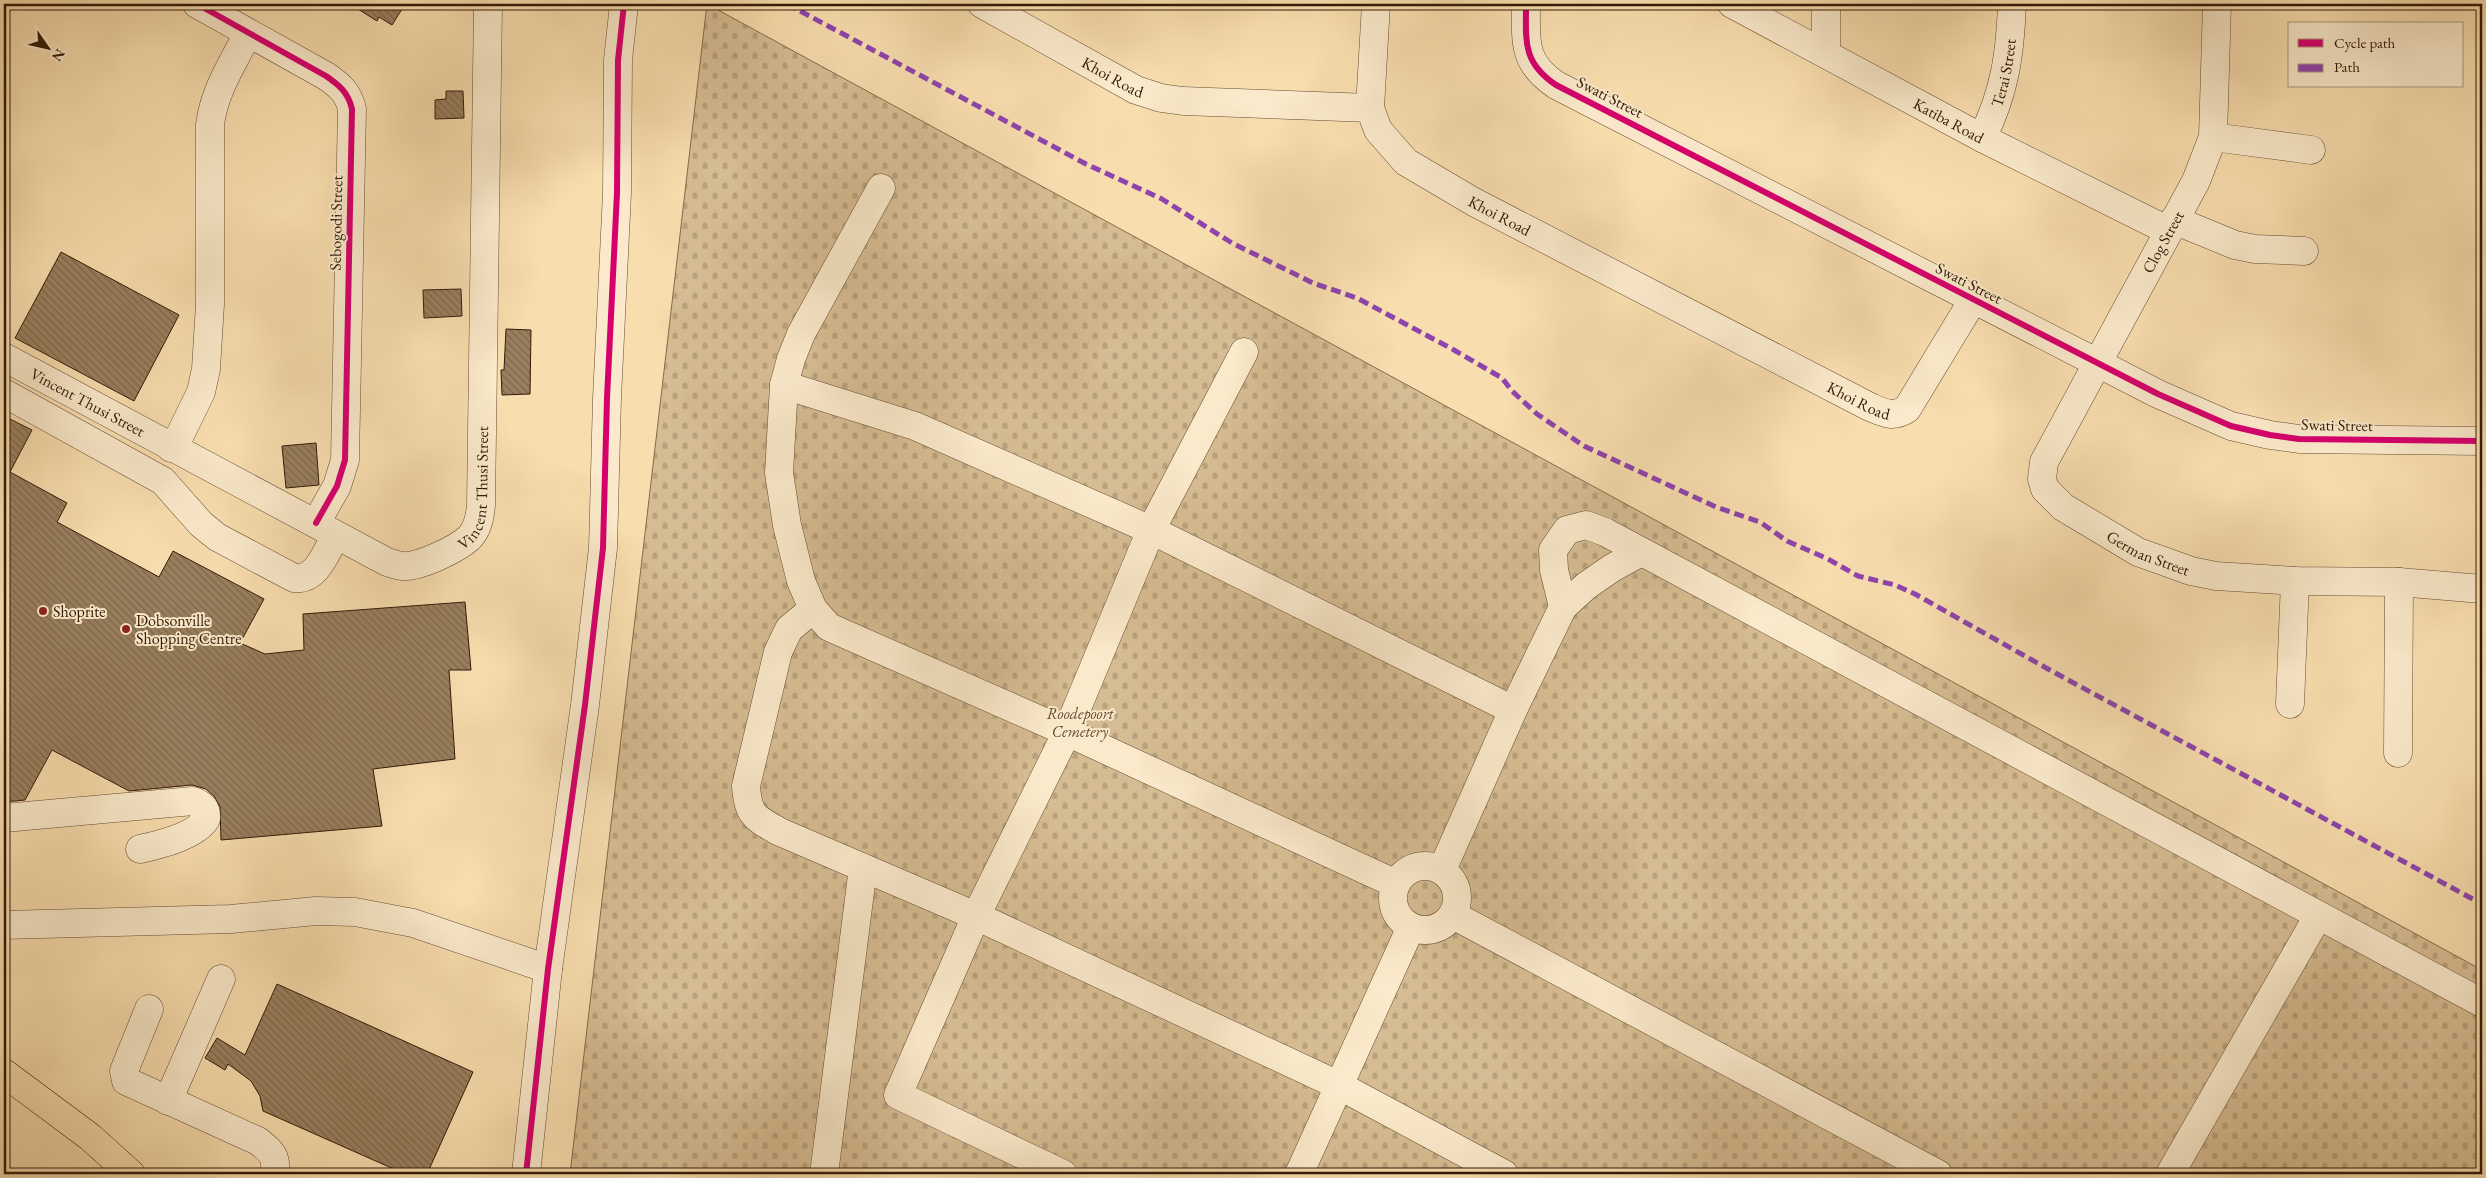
<svg xmlns="http://www.w3.org/2000/svg" width="2486" height="1178" viewBox="0 0 2486 1178" font-family="'EB Garamond',serif">
	<style>
		.cemetery { fill: url(#cemetery-stones); stroke: #846b4c }
		.building { fill: url(#building-back-hatch); stroke: #321a07 }
		.lines { fill: none; stroke-linecap: round; stroke-linejoin: round }
		.minor-casing { stroke: #644b31; stroke-width: 29 }
		.major-casing { stroke: #321a07; stroke-width: 29 }
		.minor { stroke: #fae9ca; stroke-width: 28 }
		.major { stroke: #f8ddae; stroke-width: 28 }
		.quiet { stroke: #8e44ad; stroke-width: 5; stroke-dasharray: 10 5; stroke-linecap: butt }
		.cycleway-casing { stroke: #fae9ca; stroke-width: 9 }
		.cycleway { stroke: #d6006c; stroke-width: 6 }
		.poi-dot { fill: #8f2418; stroke: #fae9ca; stroke-width: 2 }
		.labels { text-anchor: middle; dominant-baseline: central; stroke-width: 4; stroke-linejoin: round; paint-order: stroke }
		.street-label { font-size: 16px; fill: #321a07; stroke: #fae9ca }
		.poi-label { font-size: 16px; fill: #321a07; stroke: #fae9ca; text-anchor: start }
		.park-label { font-size: 16px; font-style: italic; fill: #634b31; stroke: #fae9ca }
	</style>
	<defs>
		<pattern id="cemetery-stones" width="16" height="16" patternUnits="userSpaceOnUse" patternTransform="scale(1.25)"><rect width="16" height="16" fill="#d6bc92"/><path d="M2 7V4a2 2 0 0 1 4 0v3zM10 15v-3a2 2 0 0 1 4 0v3z" fill="#b8a17c"/></pattern>
		<pattern id="building-back-hatch" width="6" height="6" patternUnits="userSpaceOnUse" patternTransform="scale(1.25)"><rect width="6" height="6" fill="#997f5e"/><path d="M-1 5l2 2M0 0l6 6M5-1l2 2" fill="none" stroke="#7d674c"/></pattern>
	</defs>
	<rect width="100%" height="100%" fill="#f8ddae"/>
	<filter id="stains"><feTurbulence type="fractalNoise" baseFrequency=".004" numOctaves="4"/><feColorMatrix values="0 0 0 0 .2 0 0 0 0 .09 0 0 0 0 .02 0 0 0 .5 -.17"/></filter>
	<radialGradient id="worn" r=".72"><stop offset=".6" stop-color="#630" stop-opacity="0"/><stop offset="1" stop-color="#630" stop-opacity=".3"/></radialGradient>
	<polygon class="cemetery" points="707,4 2482,970 2482,1174 570,1174"/>
	<g class="building">
		<polygon points="350,4 393,4 402,9 392,25 379,17 377,21"/>
		<polygon points="446,91 463,91 464,118 435,119 435,100 446,99"/>
		<polygon points="61,252 179,315 134,401 15,338"/>
		<polygon points="461,289 462,316 424,318 423,290"/>
		<polygon points="506,329 531,330 530,394 502,395 501,370 504,370"/>
		<polygon points="4,416 32,430 10,472 67,503 57,522 159,577 173,551 264,599 240,643 265,654 304,650 303,614 465,602 471,670 449,670 455,759 373,769 382,826 221,840 220,807 214,796 206,789 192,785 129,791 52,750 25,800 4,802"/>
		<polygon points="316,443 319,485 286,488 282,446"/>
		<polygon points="277,984 473,1072 427,1174 405,1174 263,1111 260,1096 251,1081 228,1064 225,1070 205,1058 217,1038 245,1055"/>
	</g>
	<g class="lines">
		<defs>
			<g id="minor">
				<path d="M197,4L326,76C339,85 348,92 352,109L345,460L337,486L316,523"/>
				<path id="s1" d="M982,4L1136,90L1161,98L1183,101L1370,108"/>
				<path id="s2" d="M1376,4L1370,108L1378,130L1406,162L1474,202L1870,407C1884,413 1893,418 1907,409L1973,300"/>
				<path d="M1526,4C1526,41 1522,62 1556,85L2158,394L2231,426L2270,435L2299,439L2482,441"/>
				<path id="s3" d="M1732,4L1982,138L2169,231"/>
				<path id="s4" d="M2217,4L2213,137L2196,181L2044,462L2042,479L2045,489L2063,507L2138,552L2191,571L2216,576L2295,581L2399,582L2482,589"/>
				<polyline points="1826,54 1826,4"/>
				<polyline points="2213,137 2311,150"/>
				<path id="s5" d="M1982,138C2005,92 2010,54 2012,4"/>
				<polyline points="881,188 801,334 791,359 784,385 779,473 787,525 801,581 813,609 829,627 1067,732 1396,884"/>
				<polyline points="2174,220 2235,245 2255,249 2304,251"/>
				<path id="s6" d="M4,357L387,562C391,563 396,565 402,566C418,568 457,549 469,538C478,529 480,517 481,505L488,4"/>
				<polyline points="784,385 915,426 1151,530 1513,710"/>
				<path d="M4,393L163,481L201,524L217,537L294,578C317,581 326,552 336,535"/>
				<path d="M171,448L180,435L201,392L206,369L210,304V125C214,91 233,63 248,33"/>
				<polyline points="1563,607 1554,570 1553,550 1567,530 1586,525 1605,532 2482,1003"/>
				<path d="M813,609L789,629L778,652L746,786C748,816 755,818 780,832L976,916L1340,1086L1504,1174"/>
				<polyline points="2290,704 2295,581"/>
				<polyline points="2398,753 2399,582"/>
				<path d="M4,818L193,801C202,804 207,808 206,819C196,836 158,845 140,849"/>
				<circle cx="1425" cy="898" r="32"/>
				<polyline points="1442,870 1513,710 1563,607 1586,586 1612,568 1641,552"/>
				<polyline points="1453,915 1938,1174"/>
				<polyline points="4,925 231,919 316,911 355,912 413,923 548,969"/>
				<path d="M149,1009L124,1071L126,1081L258,1141C271,1151 278,1157 274,1174"/>
				<polyline points="168,1101 221,979"/>
				<polyline points="526,1174 548,969 585,705 603,548 607,398 617,193 618,60 624,4"/>
				<polyline points="824,1174 863,868"/>
				<polyline points="1063,1174 898,1095 976,916 1067,732 1151,530 1244,352"/>
				<polyline points="1299,1174 1411,927"/>
				<polyline points="2170,1174 2318,916"/>
			</g>
			<polyline id="major" points="4,1073 90,1137 131,1174"/>
		</defs>
		<use href="#minor" class="minor-casing"/>
		<use href="#major" class="major-casing"/>
		<use href="#minor" class="minor"/>
		<use href="#major" class="major"/>
		<polyline class="quiet" points="787,4 1086,164 1162,199 1232,243 1313,283 1357,298 1454,350 1502,378 1512,391 1537,414 1584,446 1716,507 1760,522 1787,541 1828,559 1858,576 1895,585 1915,594 2048,669 2482,904"/>
		<defs>
			<g id="cycleway">
				<path d="M197,4L326,76C339,85 348,92 352,109L345,460L337,486L316,523"/>
				<path d="M1526,4C1526,41 1522,62 1556,85L2158,394L2231,426L2270,435L2299,439L2482,441"/>
				<polyline points="526,1174 548,969 585,705 603,548 607,398 617,193 618,60 624,4"/>
			</g>
		</defs>
		<use href="#cycleway" class="cycleway-casing"/>
		<use href="#cycleway" class="cycleway"/>
	</g>
	<g class="poi-dot">
		<circle cx="43" cy="611" r="5"/>
		<circle cx="126" cy="629" r="5"/>
	</g>
	<g class="labels">
		<g class="street-label">
			<text stroke="none"><textPath href="#s5" startOffset="69">Terai Street</textPath></text>
			<text stroke="none"><textPath href="#s1" startOffset="150">Khoi Road</textPath></text>
			<text transform="translate(1610 97) rotate(27)">Swati Street</text>
			<text stroke="none"><textPath href="#s3" startOffset="246">Katiba Road</textPath></text>
			<text stroke="none"><textPath href="#s2" startOffset="278">Khoi Road</textPath></text>
			<text transform="translate(336 223) rotate(-89)">Sebogodi Street</text>
			<text transform="translate(2163 242) rotate(-61)">Clog Street</text>
			<text transform="translate(1969 283) rotate(27)">Swati Street</text>
			<text stroke="none"><textPath href="#s2" startOffset="682">Khoi Road</textPath></text>
			<text stroke="none"><textPath href="#s6" startOffset="95">Vincent Thusi Street</textPath></text>
			<text transform="translate(2337 425) rotate(1)">Swati Street</text>
			<text stroke="none"><textPath href="#s6" startOffset="575">Vincent Thusi Street</textPath></text>
			<text stroke="none"><textPath href="#s4" startOffset="650">German Street</textPath></text>
		</g>
		<g class="poi-label">
			<text x="53" y="611">Shoprite</text>
			<text x="136" y="620">Dobsonville<tspan x="136" dy="18">Shopping Centre</tspan></text>
		</g>
		<g class="park-label">
			<text x="1080" y="713">Roodepoort<tspan x="1080" dy="18">Cemetery</tspan></text>
		</g>
	</g>
	<rect width="2486" height="1178" fill="none" stroke="#f8ddae" stroke-width="20"/>
	<rect x="5" y="5" width="2476" height="1168" fill="none" stroke="#321a07" stroke-width="2.5"/>
	<rect x="10" y="10" width="2466" height="1158" fill="none" stroke="#321a07"/>
	<rect x="2288" y="22" width="175" height="65" fill="#fae9ca" stroke="#aa967c"/>
	<rect x="2298" y="39" width="25" height="8" fill="#d6006c" stroke="#aa967c"/>
	<text x="2334" y="48" font-size="15" fill="#321a07">Cycle path</text>
	<rect x="2298" y="64" width="25" height="8" fill="#8e44ad" stroke="#aa967c"/>
	<text x="2334" y="72" font-size="15" fill="#321a07">Path</text>
	<g transform="translate(48 48) rotate(124)" stroke="#fae9ca" stroke-width="4" paint-order="stroke">
	<path d="M0-4L9 19L0 12L-9 19Z" fill="#321a07"/>
	<text y="-8" font-size="14" font-weight="bold" text-anchor="middle" fill="#321a07">N</text>
	</g>
	<rect width="100%" height="100%" filter="url(#stains)"/>
	<rect width="100%" height="100%" fill="url(#worn)"/>
</svg>
